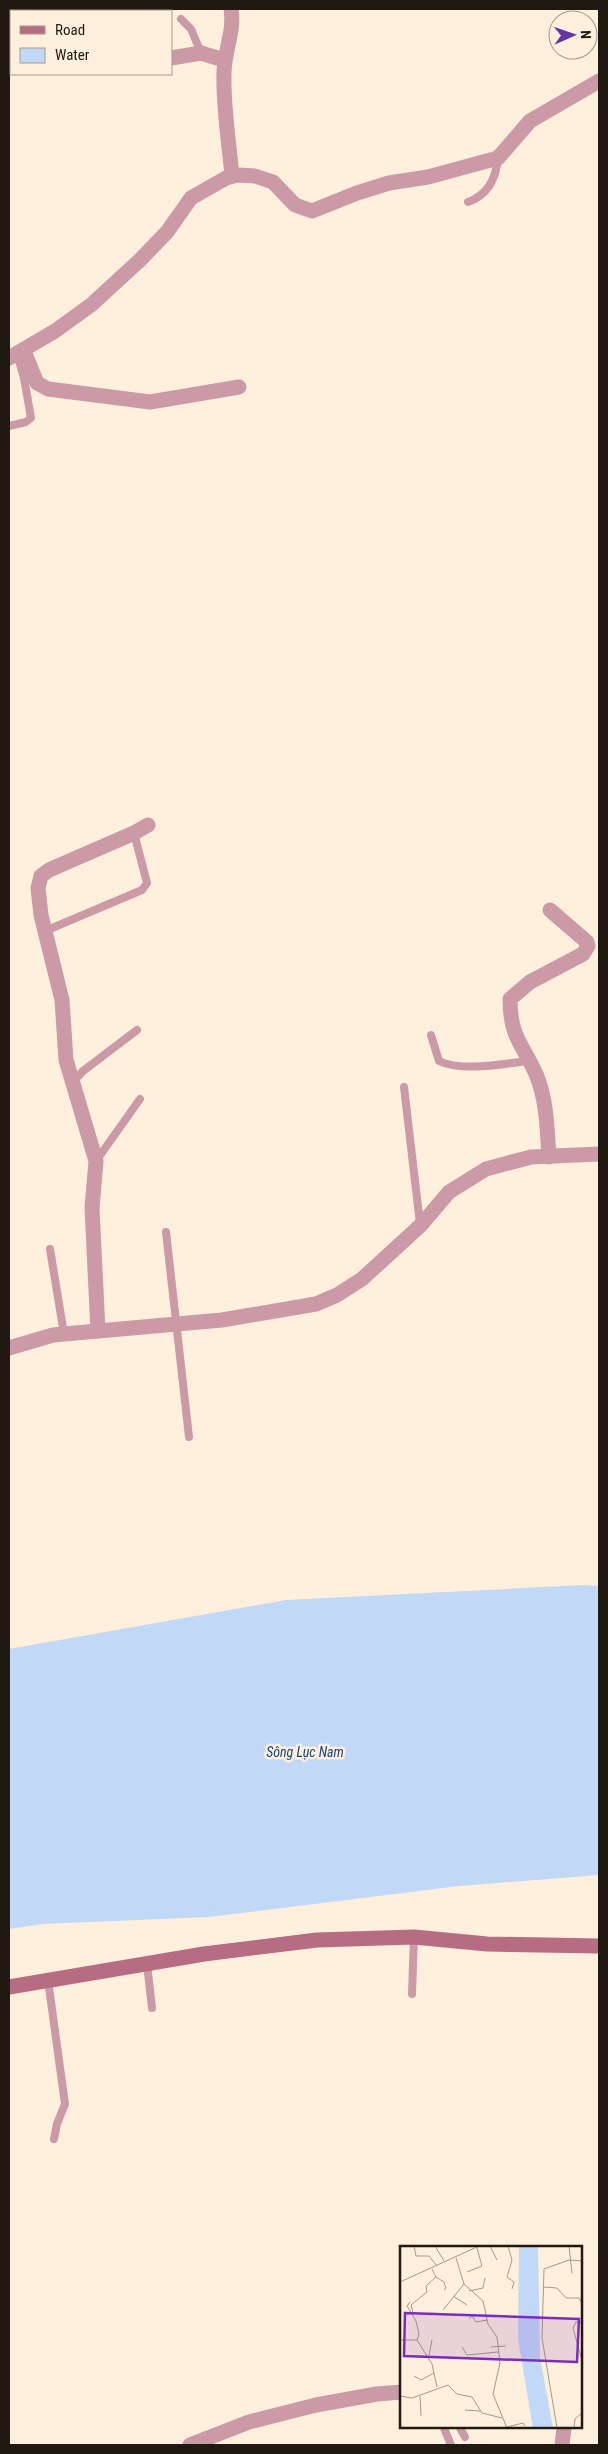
<svg xmlns="http://www.w3.org/2000/svg" width="608" height="2454" viewBox="0 0 608 2454" font-family="'Roboto Condensed',sans-serif">
	<style>
		.water { fill: #c1d8f7 }
		.lines { fill: none; stroke-linecap: round; stroke-linejoin: round }
		.lane { stroke: #cc99a7; stroke-width: 8 }
		.street { stroke: #cc99a7; stroke-width: 15 }
		.secondary { stroke: #b66c82; stroke-width: 15 }
		.labels { text-anchor: middle; dominant-baseline: central; stroke-width: 5; stroke-linejoin: round; paint-order: stroke }
		.water-label { font-size: 14px; font-style: italic; fill: #174581; stroke: #fef0dd }
		.inset-road { fill: none; stroke: #a59a8b; stroke-width: 1 }
		.view { fill: #7b2cbf; fill-opacity: 0.15; stroke: #7b2cbf; stroke-width: 2.5 }
		.inset-edge { fill: none; stroke: #1f1911; stroke-width: 2.5 }
	</style>
	<rect width="100%" height="100%" fill="#fef0dd"/>
	<polygon class="water" points="582,1585 599,1586 599,1875 459,1886 209,1917 43,1924 9,1929 9,1649 286,1600"/>
	<g class="lines">
		<g class="lane">
			<polyline points="181,19 191,29 201,53"/>
			<path d="M468,202C488,195 496,179 498,158"/>
			<polyline points="9,426 26,422 31,418 24,378 17,354"/>
			<polyline points="45,931 142,890 147,883 134,833"/>
			<path d="M431,1035L439,1061C462,1072 503,1064 528,1061"/>
			<polyline points="73,1082 83,1071 137,1030"/>
			<polyline points="404,1087 420,1224"/>
			<polyline points="96,1161 140,1099"/>
			<polyline points="166,1232 189,1437"/>
			<polyline points="50,1249 64,1334"/>
			<polyline points="147,1964 152,2008"/>
			<polyline points="48,1980 65,2104 57,2124 54,2139"/>
			<polyline points="412,1994 414,1937"/>
			<polyline points="444,2428 451,2445"/>
			<polyline points="460,2428 465,2437"/>
		</g>
		<g class="street">
			<path d="M231,9C235,30 224,52 224,73C223,107 229,142 232,176"/>
			<polyline points="171,58 201,53 224,60"/>
			<polyline points="24,351 37,383 48,389 150,402 239,387"/>
			<polyline points="9,358 55,331 91,305 140,260 167,232 191,198 226,178 238,175 255,176 273,182 295,205 312,211 357,193 389,183 428,177 498,158 530,121 599,81"/>
			<path d="M549,1157C547,1129 547,1100 536,1074C522,1043 510,1037 510,999L530,982L583,954L588,946L587,942L550,910"/>
			<polyline points="98,1331 92,1208 96,1161 66,1060 62,1000 41,915 38,888 41,876 49,870 134,833 148,825"/>
			<polyline points="9,1348 53,1335 222,1320 316,1304 337,1295 362,1279 421,1225 449,1192 486,1169 531,1157 599,1154"/>
			<polyline points="190,2445 249,2422 316,2405 377,2394 402,2392"/>
			<polyline points="562,2445 564,2428"/>
		</g>
		<polyline class="secondary" points="9,1987 204,1954 317,1940 414,1937 487,1944 599,1946"/>
	</g>
	<g class="labels">
		<g class="water-label">
			<text x="305" y="1752">Sông Lục Nam</text>
		</g>
	</g>
	<g transform="translate(400 2246)">
		<rect width="182" height="182" fill="#fef0dd"/>
		<path d="M138,0L140,111L153,182H133L118,93L119,0Z" fill="#c1d8f7"/>
		<path class="inset-road" d="M14,0L16,10H29L37,20M35,0L44,15M90,0L97,14M108,0L112,14L107,31L114,36L112,43M169,0L172,27M56,12L64,38L83,55L88,78L97,91L100,117L93,148L107,182M67,26L82,20L77,2M36,31L44,36L46,42L44,44M0,36L79,0M144,41L157,42L166,52H179L183,60M69,45L83,42L85,32M53,50L67,59M10,56L7,60L16,75L19,88L17,94L32,118L37,141M43,64L64,38M13,67L11,59L27,46L26,40L36,31L32,23M69,73L72,70L76,76L87,74M182,77L176,76L173,82L183,118M0,94H17M62,101L67,109L98,106M91,101L106,100M29,109L32,94M14,130L21,134L34,127M0,150L12,152L48,139L57,148L72,151L82,167L102,172M20,150L21,170M65,164L80,165M107,181L123,177L125,180M157,182L142,92L144,23L169,14L183,15M174,182L175,173L183,166"/>
		<path class="view" d="M5,67L179,73L177,116L4,110Z"/>
		<rect width="182" height="182" class="inset-edge"/>
	</g>
	<rect width="608" height="2454" fill="none" stroke="#1f1911" stroke-width="20"/>
	<rect x="10" y="10" width="162" height="65" fill="#fef0dd" stroke="#a59a8b"/>
	<rect x="20" y="26" width="25" height="8" fill="#b66c82" stroke="#a59a8b"/>
	<text x="55" y="35" font-size="15" fill="#1f1911">Road</text>
	<rect x="20" y="48" width="25" height="15" fill="#c1d8f7" stroke="#a59a8b"/>
	<text x="55" y="60" font-size="15" fill="#1f1911">Water</text>
	<g transform="translate(573 35) rotate(88)"><circle r="24" fill="#fef0dd" stroke="#a59a8b"/>
	<path d="M0-4L9 19L0 12L-9 19Z" fill="#6533aa"/>
	<text y="-8" font-size="14" font-weight="bold" text-anchor="middle" fill="#1f1911">N</text>
	</g>
</svg>
